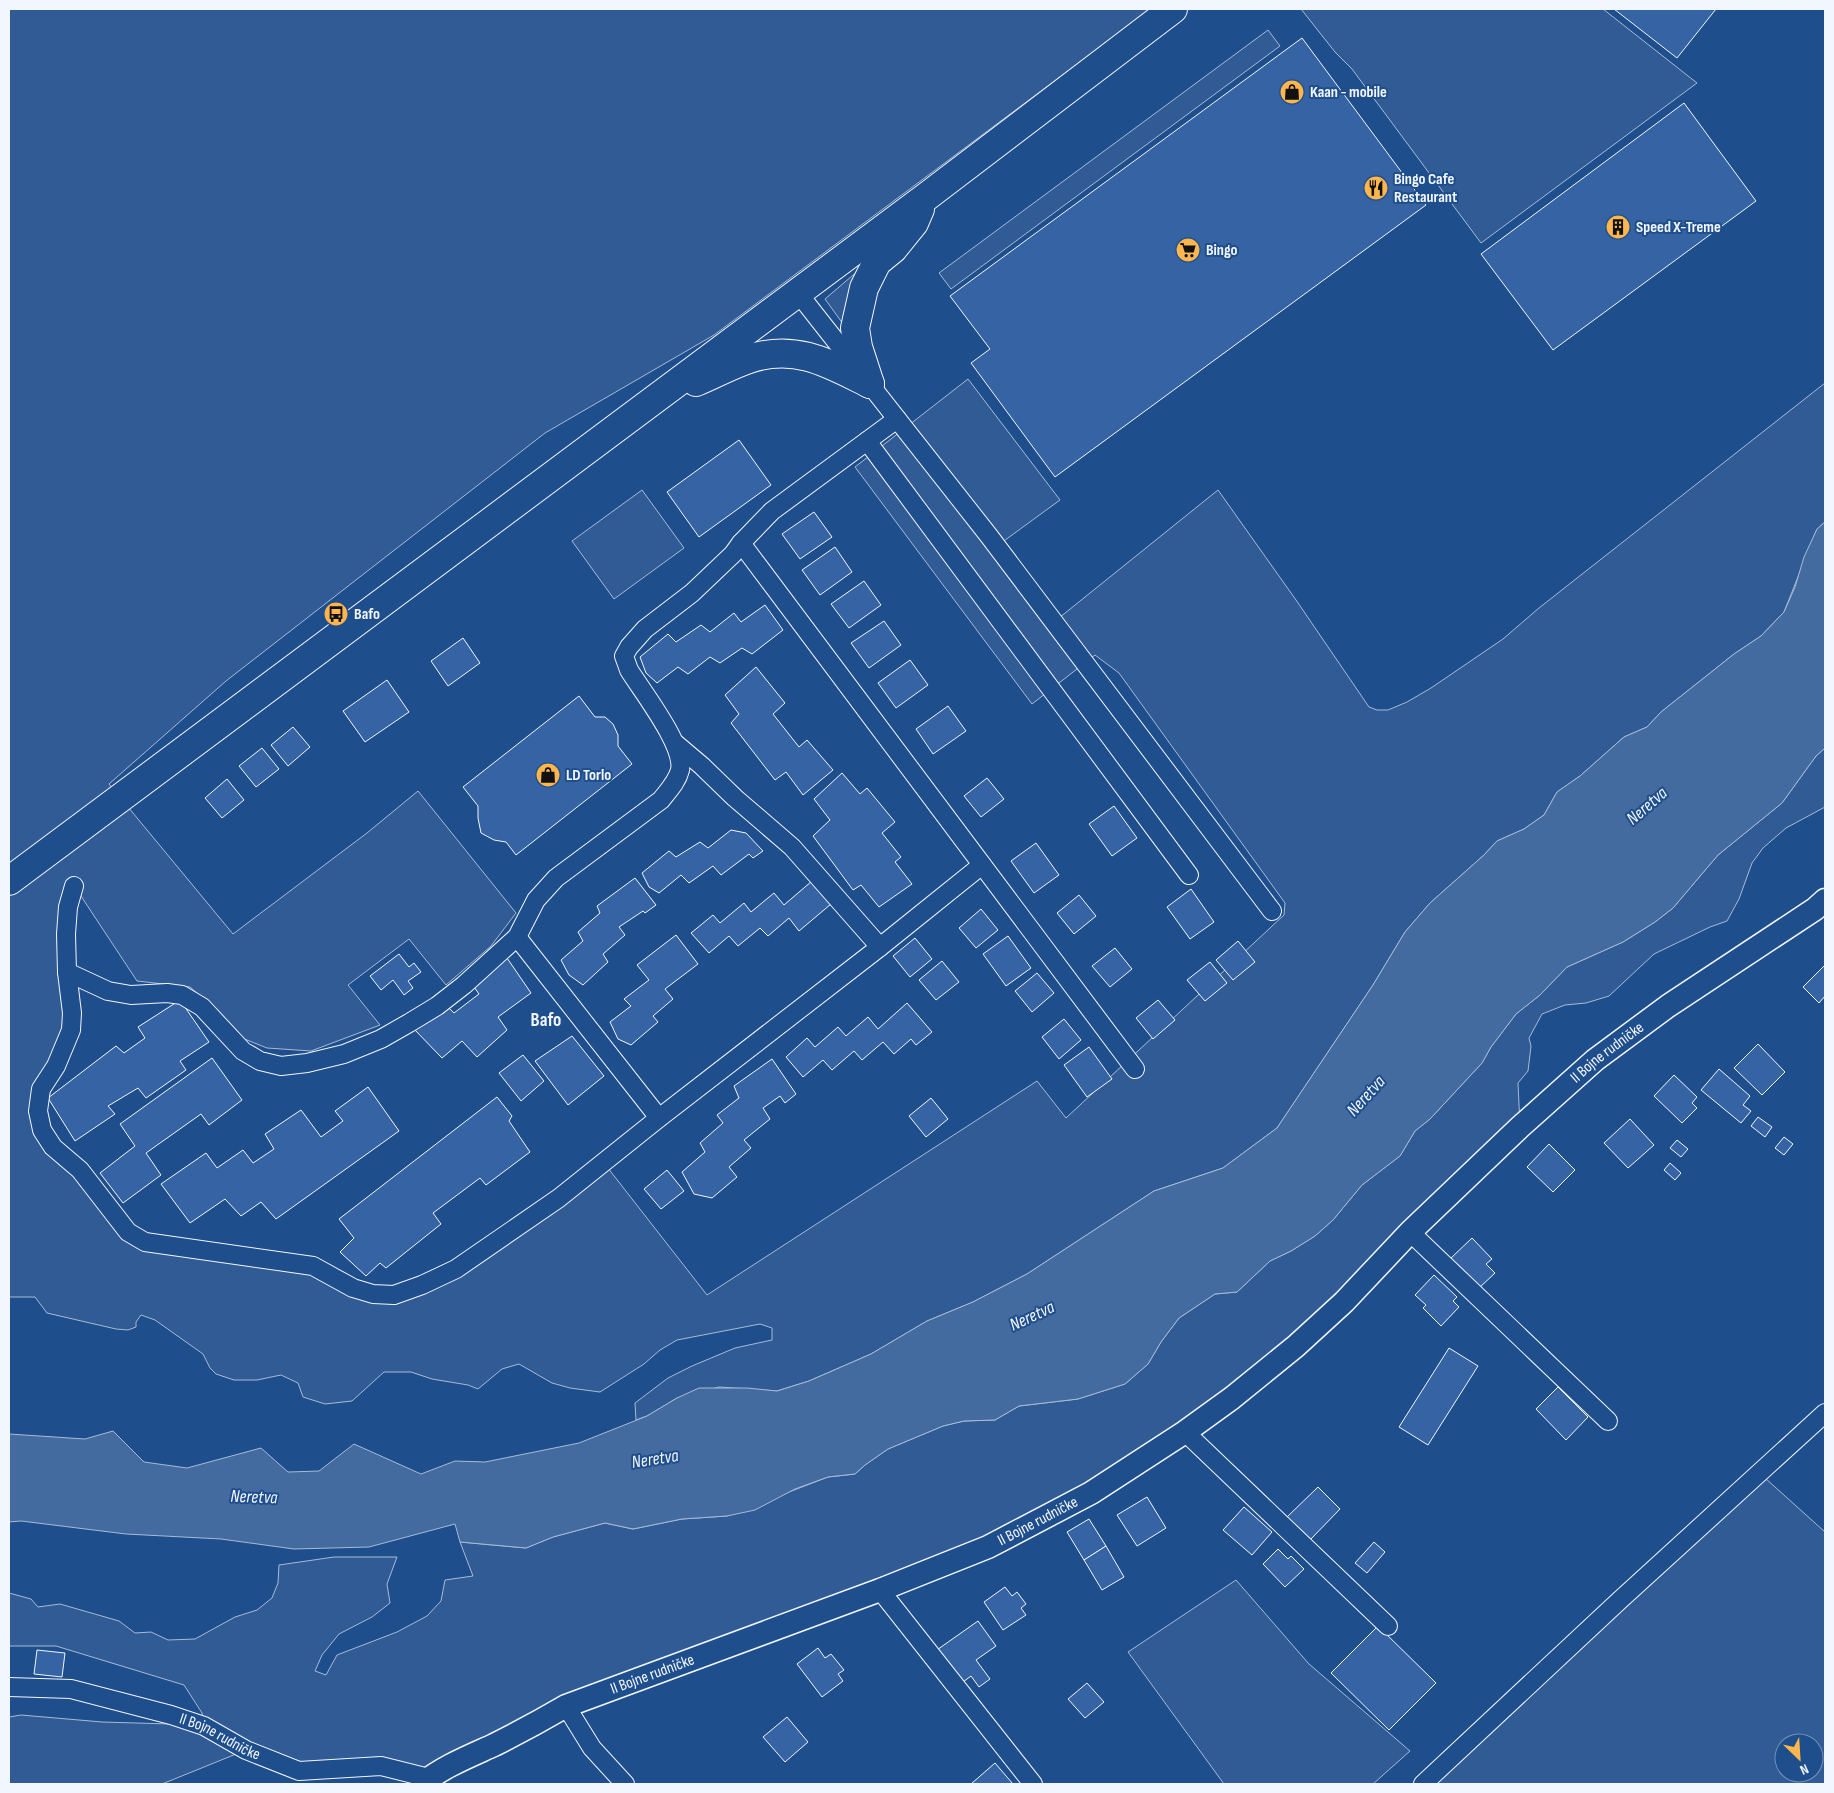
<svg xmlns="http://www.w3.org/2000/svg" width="1834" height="1793" viewBox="0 0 1834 1793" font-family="'Sofia Sans Condensed',sans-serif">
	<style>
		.built { fill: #305b95; stroke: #a8bbd7; fill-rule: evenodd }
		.water { fill: #446ba0; stroke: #a8bbd7 }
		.building { fill: #3563a3; stroke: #f2f6ff }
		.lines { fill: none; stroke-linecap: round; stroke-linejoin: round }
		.minor-casing { stroke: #f2f6ff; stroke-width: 20 }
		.tertiary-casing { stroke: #f2f6ff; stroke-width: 25 }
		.primary-casing { stroke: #f2f6ff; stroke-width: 30 }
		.minor { stroke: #1f4e8c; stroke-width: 18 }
		.tertiary { stroke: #1f4e8c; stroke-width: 22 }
		.primary { stroke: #1f4e8c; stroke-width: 28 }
		.labels { text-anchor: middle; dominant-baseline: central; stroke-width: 4; stroke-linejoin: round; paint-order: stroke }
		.poi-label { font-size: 16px; font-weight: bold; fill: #f2f6ff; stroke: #1f4e8c; text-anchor: start }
		.street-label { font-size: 16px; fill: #f2f6ff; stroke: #1f4e8c }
		.water-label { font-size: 18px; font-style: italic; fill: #f2f6ff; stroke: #1f4e8c }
		.quarter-label { font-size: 19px; font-weight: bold; fill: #f2f6ff; stroke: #1f4e8c }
	</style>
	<rect width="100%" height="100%" fill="#1f4e8c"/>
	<g class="built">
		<polygon points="9,9 1151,9 714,335 545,433 226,681 109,784 233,934 367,833 418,791 516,913 491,946 446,985 409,939 348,985 380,1025 311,1051 267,1048 237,1036 211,1005 190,987 137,981 75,887 72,1013 41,1089 42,1130 128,1232 289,1261 373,1294 422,1285 604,1163 707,1295 1037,1081 1066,1118 1284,915 1285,903 1119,673 1095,655 1032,704 855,467 968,379 1060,500 997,546 1054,622 1218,490 1296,600 1369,707 1377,710 1388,710 1407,702 1431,688 1503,639 1539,608 1825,383 1825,522 1817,529 1784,612 1761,636 1734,654 1661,712 1647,727 1624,737 1580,776 1557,792 1544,815 1524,829 1497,841 1484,855 1430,903 1405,932 1373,985 1277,1128 1223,1168 1154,1191 1027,1274 973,1302 927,1321 871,1354 809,1381 777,1391 719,1387 677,1398 647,1416 636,1420 635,1403 668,1378 692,1366 735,1348 772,1340 772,1328 760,1324 677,1340 660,1350 644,1364 600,1392 570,1388 552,1383 519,1364 502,1369 478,1389 468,1385 432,1379 411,1372 384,1372 352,1401 325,1404 303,1397 298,1383 281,1375 257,1380 234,1380 216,1374 210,1368 203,1354 155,1320 141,1315 136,1322 136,1327 128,1330 116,1329 47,1313 35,1297 9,1297"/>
		<polygon points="1301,9 1603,9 1697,83 1481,243 1352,69 1335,52"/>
		<polygon points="1268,30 1280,46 951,289 939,273"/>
		<polygon points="859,270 846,328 825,299"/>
		<polygon points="642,490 684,548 614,599 572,541"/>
		<polygon points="1825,748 1825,807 1786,828 1763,848 1752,863 1739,899 1727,921 1710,927 1654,954 1609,996 1586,1003 1565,1005 1542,1014 1529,1038 1531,1046 1528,1071 1518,1083 1520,1127 1344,1302 1091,1493 696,1657 429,1778 326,1770 246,1750 162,1784 9,1784 9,1717 21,1715 102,1722 204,1725 202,1713 184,1685 56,1646 9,1646 9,1593 31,1599 38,1607 60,1604 119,1621 135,1633 151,1632 168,1640 195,1639 235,1617 257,1610 272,1598 278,1583 279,1565 334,1557 397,1557 387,1584 390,1603 372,1617 339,1634 322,1655 315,1671 326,1675 337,1655 397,1632 427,1616 441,1601 445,1580 473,1576 460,1542 526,1548 553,1537 605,1523 633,1529 682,1519 727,1516 828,1477 855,1474 865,1465 888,1449 943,1426 964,1421 995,1420 1019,1406 1078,1399 1125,1384 1148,1364 1161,1342 1179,1318 1215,1294 1237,1292 1270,1261 1291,1251 1315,1236 1333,1220 1362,1185 1400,1156 1415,1131 1430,1119 1482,1063 1491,1047 1516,1014 1540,995 1567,967 1623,942 1655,922 1673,908 1718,855 1782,803 1816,756"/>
		<path d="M1765,1478L1825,1532V1784H1430L1650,1579ZM1784,1743H1814V1773H1784Z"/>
		<polygon points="1236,1580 1309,1664 1410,1751 1373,1784 1224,1784 1128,1652"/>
	</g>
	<polygon class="water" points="1825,522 1825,748 1816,756 1782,803 1718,855 1673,908 1655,922 1623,942 1567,967 1540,995 1516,1014 1491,1047 1482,1063 1430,1119 1415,1131 1400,1156 1362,1185 1333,1220 1315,1236 1291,1251 1270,1261 1237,1292 1215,1294 1179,1318 1161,1342 1148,1364 1125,1384 1078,1399 1019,1406 995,1420 964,1421 943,1426 888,1449 865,1465 855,1474 828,1477 795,1489 755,1510 727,1516 682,1519 633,1529 605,1523 553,1537 526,1548 460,1542 455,1524 369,1547 294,1549 221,1539 126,1534 21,1521 9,1522 9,1434 85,1439 113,1431 144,1462 187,1468 261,1448 288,1472 319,1471 354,1444 421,1474 455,1461 485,1462 579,1443 647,1416 677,1398 699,1388 747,1388 777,1391 809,1381 871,1354 927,1321 973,1302 1027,1274 1154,1191 1223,1168 1277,1128 1373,985 1405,932 1430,903 1484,855 1497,841 1524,829 1544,815 1557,792 1580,776 1624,737 1647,727 1661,712 1734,654 1761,636 1784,612 1795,587 1804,557 1817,529"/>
	<g class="building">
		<polygon points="1614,9 1716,9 1677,58"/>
		<polygon points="1302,38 1426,205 1055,477 971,363 990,349 950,296"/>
		<polygon points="1684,103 1756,201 1553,350 1481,254"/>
		<polygon points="739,440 771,485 699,537 667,492"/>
		<polygon points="814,512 832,537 800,559 782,534"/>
		<polygon points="835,547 852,572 820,595 802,570"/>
		<polygon points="864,581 881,605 849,628 831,604"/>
		<polygon points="765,605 783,630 752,654 742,648 720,663 710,657 688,674 678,667 657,683 646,673 640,657 668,634 676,642 701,625 710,632 734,613 741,622"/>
		<polygon points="884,621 901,645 869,668 851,643"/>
		<polygon points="463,638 480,663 448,686 431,661"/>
		<polygon points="910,660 928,685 896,708 878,683"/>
		<polygon points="756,667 785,703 773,714 799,747 807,740 833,770 803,795 786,772 775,780 731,723 739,714 725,695"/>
		<polygon points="387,680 409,712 365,742 343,711"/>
		<polygon points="579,696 595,717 605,717 613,724 618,735 618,746 632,764 516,855 506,842 494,840 481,833 478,818 478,806 463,787"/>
		<polygon points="948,706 966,731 933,754 916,729"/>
		<polygon points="293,727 310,747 288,766 271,745"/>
		<polygon points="262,748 279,769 256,787 239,766"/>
		<polygon points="842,773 860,794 867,788 895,822 882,833 901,857 895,862 912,884 879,907 861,885 853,890 813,836 830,820 814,799"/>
		<polygon points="987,778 1004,799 981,817 964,796"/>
		<polygon points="227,779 244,800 222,818 205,798"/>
		<polygon points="1114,806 1137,838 1112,856 1089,824"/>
		<polygon points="731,830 746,833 763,851 753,858 749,854 721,875 713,866 689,883 681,875 659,893 649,887 642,873 669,851 676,857 700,842 708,848"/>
		<polygon points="1036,843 1059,875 1034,893 1011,861"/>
		<polygon points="635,878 656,905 645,913 643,911 619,927 625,935 603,954 608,962 583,985 569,975 561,960 583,941 578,932 600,913 597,906"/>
		<polygon points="812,881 831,904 799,931 789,918 768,936 760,928 738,946 729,936 709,953 691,933 713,915 720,923 744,903 751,912 774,893 784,905"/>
		<polygon points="1191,889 1214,922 1190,939 1167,907"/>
		<polygon points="1079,895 1096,916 1074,934 1057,913"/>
		<polygon points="981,909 998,930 976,948 959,928"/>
		<polygon points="676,935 698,964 665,989 673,999 653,1016 658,1022 631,1045 618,1039 610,1022 631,1006 624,999 649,980 637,965"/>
		<polygon points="1008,936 1031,968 1006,986 983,954"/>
		<polygon points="915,938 932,959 910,977 893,956"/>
		<polygon points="1238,941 1255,962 1233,980 1216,960"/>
		<polygon points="1115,948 1132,969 1110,987 1092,966"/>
		<polygon points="399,954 409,967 414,963 421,972 408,981 413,988 404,995 393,980 381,990 370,976"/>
		<polygon points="507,958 531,993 498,1017 507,1030 477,1057 462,1041 442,1058 413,1028 445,1004 454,1013 479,994 472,984"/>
		<polygon points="942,961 959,982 936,1000 919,980"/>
		<polygon points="1210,962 1227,983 1205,1001 1187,980"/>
		<polygon points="1825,965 1825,996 1819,1003 1803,987"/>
		<polygon points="1037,973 1054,993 1032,1012 1015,991"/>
		<polygon points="180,1000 209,1042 180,1061 186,1070 146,1098 138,1088 108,1106 115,1114 75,1141 48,1098 116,1046 124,1053 145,1038 138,1027"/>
		<polygon points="1158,1000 1175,1020 1153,1039 1136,1018"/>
		<polygon points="907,1003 932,1032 916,1045 911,1039 894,1054 883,1042 862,1060 854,1051 832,1070 823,1060 803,1077 786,1057 807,1038 815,1047 838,1027 846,1036 868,1017 878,1029"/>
		<polygon points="1064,1019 1081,1040 1059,1059 1042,1037"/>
		<polygon points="572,1036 604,1076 568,1105 535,1061"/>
		<polygon points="1758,1044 1785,1072 1762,1095 1734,1068"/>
		<polygon points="1089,1047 1112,1079 1087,1097 1064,1065"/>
		<polygon points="523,1055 544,1081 521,1101 499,1073"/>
		<polygon points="212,1058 242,1100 209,1125 201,1114 146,1153 161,1175 123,1203 100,1173 135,1146 120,1124"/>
		<polygon points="772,1059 796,1094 785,1103 780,1096 763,1108 770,1119 744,1140 751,1148 729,1167 737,1177 712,1198 694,1194 682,1172 705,1152 700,1143 723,1123 717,1115 739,1098 734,1086"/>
		<polygon points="1719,1069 1750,1096 1743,1105 1751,1111 1741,1123 1701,1090"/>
		<polygon points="1674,1075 1697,1097 1692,1103 1697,1108 1682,1123 1654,1096"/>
		<polygon points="368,1087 399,1131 276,1219 261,1202 241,1216 225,1199 190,1223 161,1184 206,1153 217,1168 243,1150 253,1163 274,1149 265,1134 301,1110 321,1137 343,1121 335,1111"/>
		<polygon points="497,1097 512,1116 509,1121 530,1152 486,1185 480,1178 433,1213 441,1224 386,1268 380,1263 366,1276 340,1252 354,1238 339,1219"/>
		<polygon points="931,1098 948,1119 926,1137 909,1116"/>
		<polygon points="1758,1117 1772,1127 1765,1137 1751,1126"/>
		<polygon points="1630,1119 1654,1145 1628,1168 1604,1143"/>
		<polygon points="1784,1137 1793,1144 1784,1155 1775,1148"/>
		<polygon points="1677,1140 1688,1149 1681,1157 1670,1148"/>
		<polygon points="1549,1144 1575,1170 1553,1192 1527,1167"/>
		<polygon points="1670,1163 1681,1173 1675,1180 1664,1170"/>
		<polygon points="667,1170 684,1191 661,1209 644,1189"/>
		<polygon points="1472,1238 1492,1259 1486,1264 1495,1273 1479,1288 1450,1259"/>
		<polygon points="1434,1275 1457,1297 1453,1301 1459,1307 1441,1326 1423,1308 1426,1305 1415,1295"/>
		<polygon points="1449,1348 1478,1366 1428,1445 1399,1427"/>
		<polygon points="1558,1387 1588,1417 1566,1440 1536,1409"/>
		<polygon points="1318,1487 1340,1509 1309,1541 1286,1518"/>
		<polygon points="1147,1497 1166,1528 1137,1546 1117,1515"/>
		<polygon points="1244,1507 1272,1532 1252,1555 1223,1530"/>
		<polygon points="1089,1519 1106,1546 1084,1560 1067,1532"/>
		<polygon points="1374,1542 1385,1552 1367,1573 1355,1563"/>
		<polygon points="1106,1546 1124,1577 1102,1590 1084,1560"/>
		<polygon points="1278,1549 1288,1559 1291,1556 1304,1569 1285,1587 1263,1564"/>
		<polygon points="1005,1587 1012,1596 1017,1592 1026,1604 1021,1608 1026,1615 1003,1630 984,1602"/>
		<polygon points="978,1621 996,1646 976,1660 990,1679 979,1687 971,1676 959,1685 934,1652"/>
		<polygon points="1378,1626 1436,1683 1389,1730 1331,1673"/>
		<polygon points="818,1648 825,1658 831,1654 844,1670 838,1674 843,1681 822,1697 797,1664"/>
		<polygon points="37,1650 65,1653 62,1677 34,1674"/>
		<polygon points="1087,1683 1104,1702 1085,1718 1068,1699"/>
		<polygon points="787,1717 808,1742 785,1762 763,1737"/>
		<polygon points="995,1763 1013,1784 971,1784"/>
	</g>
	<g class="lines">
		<defs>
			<g id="minor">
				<polyline points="798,293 989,536 1272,911"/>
				<polyline points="867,441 1189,875"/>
				<polyline points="741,543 1135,1069"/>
				<polyline points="676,744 702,766 735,798 792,847 880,947"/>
				<polyline points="74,886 68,907 66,934 67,972 72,1013 71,1030 56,1066 41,1089 38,1111 42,1130 53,1147 80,1170 128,1232 145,1242 313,1266 353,1288 373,1294 394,1295 422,1285 456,1269 559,1198 659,1118 880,947 982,865"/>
				<polyline points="517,937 659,1118"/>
				<path d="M67,972L108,991L131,995L167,993L182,995L202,1007L243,1051L260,1061L281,1066L307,1063L344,1054L381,1039L409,1023L437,1006L464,985L517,937L536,900L556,878L661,800C668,791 677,782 680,770C685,746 642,691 629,670L624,656L629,647L645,629L692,593L733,554L741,543L772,511L897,419"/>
				<polyline points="1410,1232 1608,1421"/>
				<polyline points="1185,1432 1388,1626"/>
				<polyline points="880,1590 1033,1784"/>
				<path id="s1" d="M9,1687L71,1689L171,1715L204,1726L246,1750L299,1771L381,1766L429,1778"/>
				<polyline points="566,1706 592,1748 625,1784"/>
				<polyline points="1423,1784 1620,1600 1825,1413"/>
			</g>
			<g id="tertiary">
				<path id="s2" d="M422,1784C442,1767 470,1756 494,1745C518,1733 542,1720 566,1706L880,1590L988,1547L1091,1493L1185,1432L1232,1398L1296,1346L1344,1302L1410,1232L1520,1127L1595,1060L1668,1006L1815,909L1825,900"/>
			</g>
			<g id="primary">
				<path d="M696,382C713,375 731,365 749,359C796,343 830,364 870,384"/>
				<polyline points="870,384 858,347 855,328 864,288 877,262 893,249 914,223 920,209"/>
				<polyline points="9,881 926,197 1173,9"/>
			</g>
		</defs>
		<use href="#minor" class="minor-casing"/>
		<use href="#tertiary" class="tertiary-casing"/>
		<use href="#primary" class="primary-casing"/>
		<use href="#minor" class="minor"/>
		<use href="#tertiary" class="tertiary"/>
		<use href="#primary" class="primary"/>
	</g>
	<defs>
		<symbol id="shop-disc" viewBox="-11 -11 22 22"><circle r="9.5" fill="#ffb74d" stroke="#1f4e8c"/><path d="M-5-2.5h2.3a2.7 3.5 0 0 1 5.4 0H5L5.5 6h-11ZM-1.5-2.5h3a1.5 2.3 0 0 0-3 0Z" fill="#111"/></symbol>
		<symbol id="restaurant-disc" viewBox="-11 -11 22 22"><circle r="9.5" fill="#ffb74d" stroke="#1f4e8c"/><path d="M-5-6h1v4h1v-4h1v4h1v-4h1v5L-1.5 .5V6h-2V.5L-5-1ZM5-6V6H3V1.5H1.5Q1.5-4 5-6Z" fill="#111"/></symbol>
		<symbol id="building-disc" viewBox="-11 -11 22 22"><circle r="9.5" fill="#ffb74d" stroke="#1f4e8c"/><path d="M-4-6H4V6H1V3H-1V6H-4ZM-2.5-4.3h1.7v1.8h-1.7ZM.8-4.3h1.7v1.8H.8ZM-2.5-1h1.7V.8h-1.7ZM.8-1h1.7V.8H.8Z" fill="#111"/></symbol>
		<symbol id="supermarket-disc" viewBox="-11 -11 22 22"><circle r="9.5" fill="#ffb74d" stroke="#1f4e8c"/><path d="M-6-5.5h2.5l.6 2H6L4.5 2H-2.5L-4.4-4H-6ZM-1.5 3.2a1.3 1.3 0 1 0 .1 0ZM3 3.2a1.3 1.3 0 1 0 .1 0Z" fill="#111"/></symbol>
		<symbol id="bus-disc" viewBox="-11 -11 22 22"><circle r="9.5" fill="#ffb74d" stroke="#1f4e8c"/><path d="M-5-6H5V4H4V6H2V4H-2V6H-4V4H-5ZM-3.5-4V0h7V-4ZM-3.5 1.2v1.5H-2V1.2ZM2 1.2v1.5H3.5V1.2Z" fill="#111"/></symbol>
	</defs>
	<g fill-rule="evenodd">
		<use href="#shop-disc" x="1278" y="78" width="28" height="28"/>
		<use href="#restaurant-disc" x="1362" y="174" width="28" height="28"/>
		<use href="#building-disc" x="1604" y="213" width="28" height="28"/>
		<use href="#supermarket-disc" x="1174" y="236" width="28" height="28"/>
		<use href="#bus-disc" x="322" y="600" width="28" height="28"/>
		<use href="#shop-disc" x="534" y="761" width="28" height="28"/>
	</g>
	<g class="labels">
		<g class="poi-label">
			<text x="1310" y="92">Kaan - mobile</text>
			<text x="1394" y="179">Bingo Cafe<tspan x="1394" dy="18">Restaurant</tspan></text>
			<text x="1636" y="227">Speed X-Treme</text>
			<text x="1206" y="250">Bingo</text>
			<text x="354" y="614">Bafo</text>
			<text x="566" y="775">LD Torlo</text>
		</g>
		<g class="street-label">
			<text stroke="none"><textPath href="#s2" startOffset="1412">II Bojne rudničke</textPath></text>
			<text stroke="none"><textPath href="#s2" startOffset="671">II Bojne rudničke</textPath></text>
			<text stroke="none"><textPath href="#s2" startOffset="256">II Bojne rudničke</textPath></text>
			<text stroke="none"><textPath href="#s1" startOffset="219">II Bojne rudničke</textPath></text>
		</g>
		<g class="water-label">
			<text transform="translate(1647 806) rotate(-41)">Neretva</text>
			<text transform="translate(1366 1096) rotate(-48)">Neretva</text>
			<text transform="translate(1032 1316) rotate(-25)">Neretva</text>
			<text transform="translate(655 1459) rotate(-9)">Neretva</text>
			<text transform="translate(254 1497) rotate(2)">Neretva</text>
		</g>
		<g class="quarter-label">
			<text x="546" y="1020">Bafo</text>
		</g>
	</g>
	<rect width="1834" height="1793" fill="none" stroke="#f2f6ff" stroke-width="20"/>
	<g transform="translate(1799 1758) rotate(155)"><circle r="24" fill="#1f4e8c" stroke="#7391ba"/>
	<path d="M0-4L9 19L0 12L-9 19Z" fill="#ffb74d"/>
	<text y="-8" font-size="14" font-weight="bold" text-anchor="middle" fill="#f2f6ff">N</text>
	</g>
</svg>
